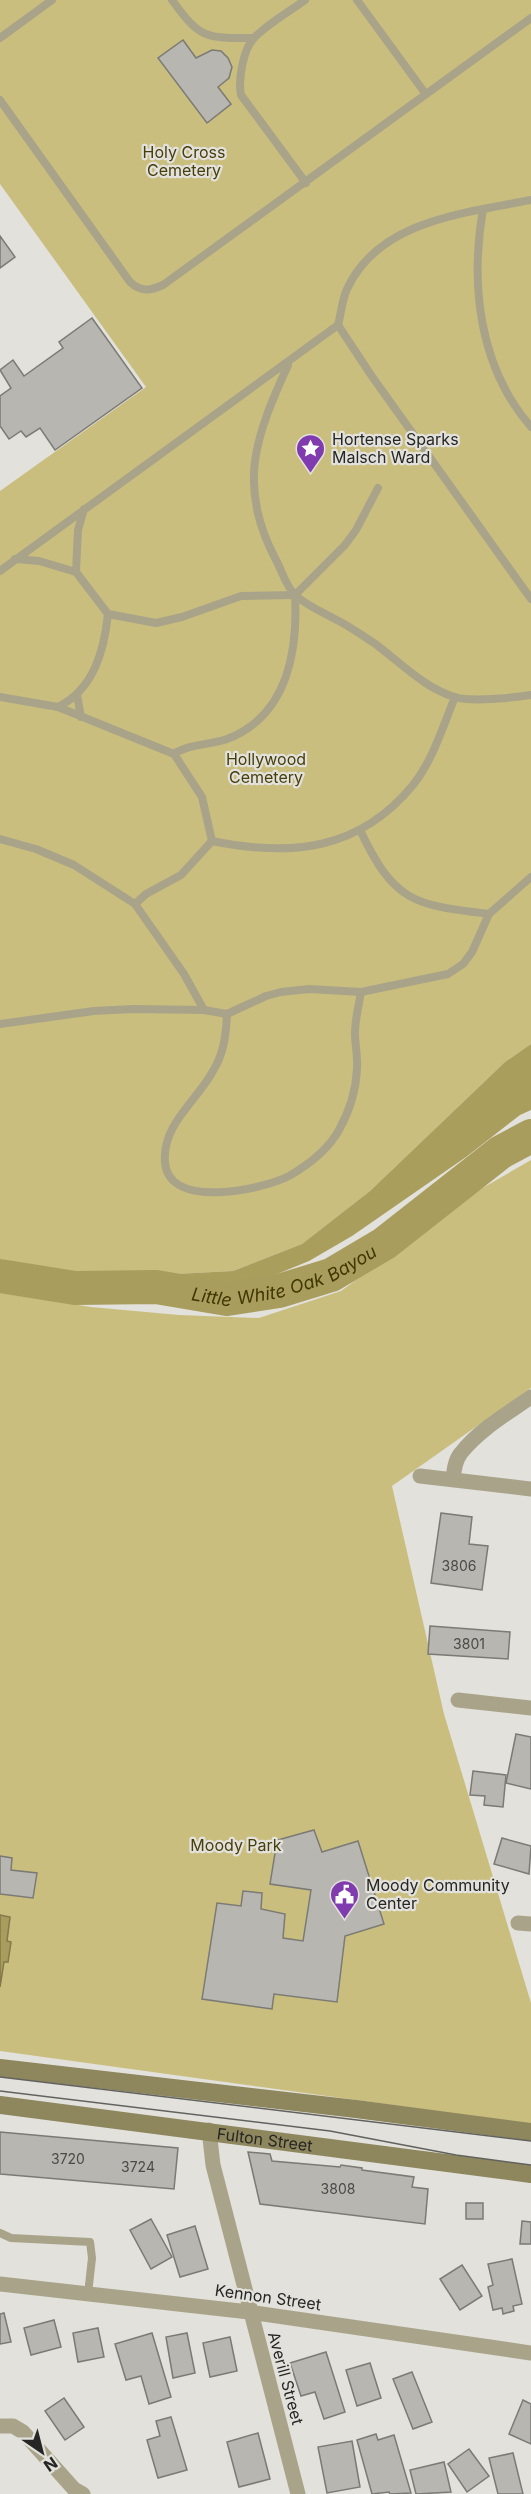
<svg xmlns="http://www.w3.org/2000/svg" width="531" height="2494" viewBox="0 0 531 2494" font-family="Inter,sans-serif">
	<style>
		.green { fill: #cabe7e }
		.forest { fill: #aa9e5d }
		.water { fill: #a99d5d; stroke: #82794c; stroke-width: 1.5 }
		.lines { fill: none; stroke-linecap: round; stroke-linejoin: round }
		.river { stroke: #a99d5d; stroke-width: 34 }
		.building { fill: #b7b6b1; stroke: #7b7a75; stroke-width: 1.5 }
		.service { stroke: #a9a489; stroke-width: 8 }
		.minor { stroke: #a9a489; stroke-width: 15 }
		.secondary { stroke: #8e865d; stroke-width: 18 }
		.tram { stroke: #62625f; stroke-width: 1.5 }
		.labels { text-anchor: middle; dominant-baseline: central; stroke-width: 4.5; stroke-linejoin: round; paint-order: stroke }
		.number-label { font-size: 14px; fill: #4a4a47 }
		.park-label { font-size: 16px; fill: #473e09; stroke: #e2e1dc }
		.poi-label { font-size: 16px; fill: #262624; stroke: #e2e1dc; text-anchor: start }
		.street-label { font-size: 16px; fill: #262624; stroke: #e2e1dc }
		.water-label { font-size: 18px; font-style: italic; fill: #3f3600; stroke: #e2e1dc }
	</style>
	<rect width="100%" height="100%" fill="#e2e1dc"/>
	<g class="green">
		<polygon points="0,0 531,0 531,1044 505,1062 370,1191 302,1244 233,1271 156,1275 78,1275 0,1259 0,491 146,387 0,184"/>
		<polygon points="531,1160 531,1388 392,1486 444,1714 531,2003 531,2124 0,2051 0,1293 91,1307 179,1315 259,1318 341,1291 481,1189"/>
	</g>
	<polygon class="forest" points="531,1044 531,1110 520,1115 466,1157 352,1236 309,1261 260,1281 225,1287 78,1275 156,1275 233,1271 302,1244 370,1191 505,1062"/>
	<polygon class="water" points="0,1915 10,1917 7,1941 11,1942 8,1962 4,1962 0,1987"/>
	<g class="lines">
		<path class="river" id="s1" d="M0,1276L75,1288L156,1287L227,1299L279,1291L331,1275L385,1243L501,1152L531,1136"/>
	</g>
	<g class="building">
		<polygon points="183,40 196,58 212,50 221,51 228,58 232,67 229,78 218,87 231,104 207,123 158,58"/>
		<polygon points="0,236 15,257 0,268"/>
		<polygon points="92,318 142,388 55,450 40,428 26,437 21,431 9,439 0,426 0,396 11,388 0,370 13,360 24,376 63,348 59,342"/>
		<polygon points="441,1513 472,1517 469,1544 488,1546 482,1590 431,1583"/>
		<polygon points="430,1626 510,1632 508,1659 428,1654"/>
		<polygon points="516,1734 531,1737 531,1789 506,1783"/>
		<polygon points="473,1771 506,1775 503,1807 484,1805 485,1796 470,1795"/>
		<polygon points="314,1830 322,1852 358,1841 384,1924 345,1936 337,2002 274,1994 272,2009 202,1999 217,1903 241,1906 243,1891 262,1893 261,1909 285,1914 283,1938 303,1941 311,1890 270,1884 276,1847 274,1841"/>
		<polygon points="502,1838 531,1846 529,1874 494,1864"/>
		<polygon points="0,1856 12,1858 11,1870 37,1873 33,1898 0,1894"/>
		<polygon points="0,2132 178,2148 174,2189 0,2174"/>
		<polygon points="248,2152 270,2154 272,2161 340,2167 341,2165 362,2168 362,2170 414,2177 412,2187 428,2189 425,2224 260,2204"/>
		<rect x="466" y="2203" width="17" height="16"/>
		<polygon points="151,2219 172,2257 151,2269 130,2230"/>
		<polygon points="522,2221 531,2222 531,2244 520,2244"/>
		<polygon points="195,2226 208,2269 180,2277 167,2235"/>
		<polygon points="512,2259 522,2304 513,2306 514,2311 503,2314 502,2308 493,2310 488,2287 493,2285 488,2264"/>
		<polygon points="462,2265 482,2296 460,2310 440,2279"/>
		<polygon points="4,2313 11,2342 0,2344 0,2314"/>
		<polygon points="54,2320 61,2347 31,2355 24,2328"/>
		<polygon points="98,2328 104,2357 78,2362 73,2333"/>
		<polygon points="152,2333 171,2397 149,2404 141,2376 126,2380 115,2344"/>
		<polygon points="187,2333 195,2373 173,2378 166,2337"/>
		<polygon points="230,2337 237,2371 210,2377 203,2343"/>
		<polygon points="326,2352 345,2412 324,2419 315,2392 301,2396 290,2363"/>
		<polygon points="370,2363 381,2398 357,2406 346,2370"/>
		<polygon points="412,2372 432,2422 413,2429 393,2379"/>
		<polygon points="64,2398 84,2427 65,2440 45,2411"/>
		<polygon points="523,2400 531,2404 531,2444 509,2434"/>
		<polygon points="171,2417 187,2470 158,2478 147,2440 160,2436 156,2421"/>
		<polygon points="258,2433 270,2479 239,2487 227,2442"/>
		<polygon points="376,2434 378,2440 394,2435 411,2493 390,2494 389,2492 372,2494 357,2440"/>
		<polygon points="352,2441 360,2487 327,2493 318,2447"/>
		<polygon points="469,2449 489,2476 467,2492 448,2464"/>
		<polygon points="513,2453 523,2494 498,2494 489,2458"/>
		<polygon points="444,2462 451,2492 416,2494 410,2470"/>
	</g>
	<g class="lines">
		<g class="service">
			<path d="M172,0C200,39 206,38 253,38"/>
			<path d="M305,0C289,12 269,23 255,37C243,48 238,80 241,95L306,183"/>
			<polyline points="357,0 425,93"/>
			<polyline points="0,38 52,0"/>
			<path d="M0,100L130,282C141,292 150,291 163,285L531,18"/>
			<path d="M483,209C470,285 479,367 531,427"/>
			<polyline points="338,325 371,375 531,599"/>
			<path d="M288,365C256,436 236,485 276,560C282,571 286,587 296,596C308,606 322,612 335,619C349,626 362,635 374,643C400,662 423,687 454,697C471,702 512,698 531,695"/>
			<polyline points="15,559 39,561 76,572 108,614 156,623 182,617 241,596 295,595"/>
			<path d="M0,571L338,325C341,314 342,300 347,289C379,220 465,213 531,200"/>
			<polyline points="76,572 78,530 84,509"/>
			<polyline points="77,695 81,717"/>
			<path d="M0,697L58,707L174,754L202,797L212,841C290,857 359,851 413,785C433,760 443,726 455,697"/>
			<path d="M58,707C94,689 104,651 108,614"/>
			<path d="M174,754C188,744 210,745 227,739C287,716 298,652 295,595L345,545L356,530L378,488"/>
			<path d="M360,830C394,902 413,905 489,914"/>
			<polyline points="0,839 36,849 74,865 135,904 184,974 204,1010"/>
			<polyline points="135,904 146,894 181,875 212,841"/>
			<path d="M227,1014C226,1035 224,1053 213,1071C197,1101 162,1124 165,1162C168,1210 262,1190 289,1176C308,1165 328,1150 339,1130C349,1112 356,1090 357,1069C358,1057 355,1045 355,1033C355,1019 359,1005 361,992"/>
			<polyline points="0,1024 94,1011 133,1009 204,1010 227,1014 266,996 281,992 309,989 361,992 448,974 463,964 472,952 489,914 531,877"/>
			<polyline points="0,2233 11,2238 90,2242 92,2258 88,2294"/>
		</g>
		<g class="minor">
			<polyline points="420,1476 531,1489"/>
			<path d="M453,1479C454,1470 455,1460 461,1453C479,1430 508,1413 531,1397"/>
			<polyline points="458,1700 531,1708"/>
			<polyline points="518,1923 531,1924"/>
			<polyline points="209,2130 213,2165 298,2494"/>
			<polyline points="0,2284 249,2312 531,2353"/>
			<polyline points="0,2426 13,2426 23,2432 74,2489 83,2494"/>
		</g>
		<g class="secondary">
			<polyline points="0,2068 356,2109 531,2132"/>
			<path id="s2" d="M0,2105L531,2174"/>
		</g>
		<g class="tram">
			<polyline points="0,2077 531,2141"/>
			<polyline points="0,2091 330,2131 456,2155 531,2165"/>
		</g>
	</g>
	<defs>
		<symbol id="sight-pin" viewBox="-11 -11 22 30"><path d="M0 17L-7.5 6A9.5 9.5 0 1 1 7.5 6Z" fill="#803baf" stroke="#e2e1dc"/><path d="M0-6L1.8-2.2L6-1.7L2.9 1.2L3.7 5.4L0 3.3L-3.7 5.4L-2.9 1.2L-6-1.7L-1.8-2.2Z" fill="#fff"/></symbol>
		<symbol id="civic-pin" viewBox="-11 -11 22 30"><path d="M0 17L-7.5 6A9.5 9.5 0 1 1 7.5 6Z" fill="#803baf" stroke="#e2e1dc"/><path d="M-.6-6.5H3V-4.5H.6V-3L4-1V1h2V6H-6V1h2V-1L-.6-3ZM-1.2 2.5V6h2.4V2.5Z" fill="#fff"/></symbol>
	</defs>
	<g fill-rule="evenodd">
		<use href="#sight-pin" x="294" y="432" width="33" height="45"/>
		<use href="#civic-pin" x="328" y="1878" width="33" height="45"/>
	</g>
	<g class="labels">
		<g class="number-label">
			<text x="459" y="1565">3806</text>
			<text x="469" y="1643">3801</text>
			<text x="68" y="2158">3720</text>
			<text x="138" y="2166">3724</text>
			<text x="338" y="2188">3808</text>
		</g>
		<g class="park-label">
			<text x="184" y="152">Holy Cross<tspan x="184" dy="18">Cemetery</tspan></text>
			<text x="266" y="759">Hollywood<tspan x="266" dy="18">Cemetery</tspan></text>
			<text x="236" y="1845">Moody Park</text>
		</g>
		<g class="poi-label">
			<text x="332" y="439">Hortense Sparks<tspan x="332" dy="18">Malsch Ward</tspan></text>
			<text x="366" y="1885">Moody Community<tspan x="366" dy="18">Center</tspan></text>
		</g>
		<g class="street-label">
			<text stroke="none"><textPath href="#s2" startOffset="267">Fulton Street</textPath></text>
			<text transform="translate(268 2297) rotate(8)">Kennon Street</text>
			<text transform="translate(286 2378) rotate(75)">Averill Street</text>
		</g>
		<g class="water-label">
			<text stroke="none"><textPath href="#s1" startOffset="290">Little White Oak Bayou</textPath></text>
		</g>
	</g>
	<g transform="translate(42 2452) rotate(145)" stroke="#e2e1dc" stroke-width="4.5" paint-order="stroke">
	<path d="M0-4.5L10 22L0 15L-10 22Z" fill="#262624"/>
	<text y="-9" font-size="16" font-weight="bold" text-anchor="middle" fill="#262624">N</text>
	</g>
</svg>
